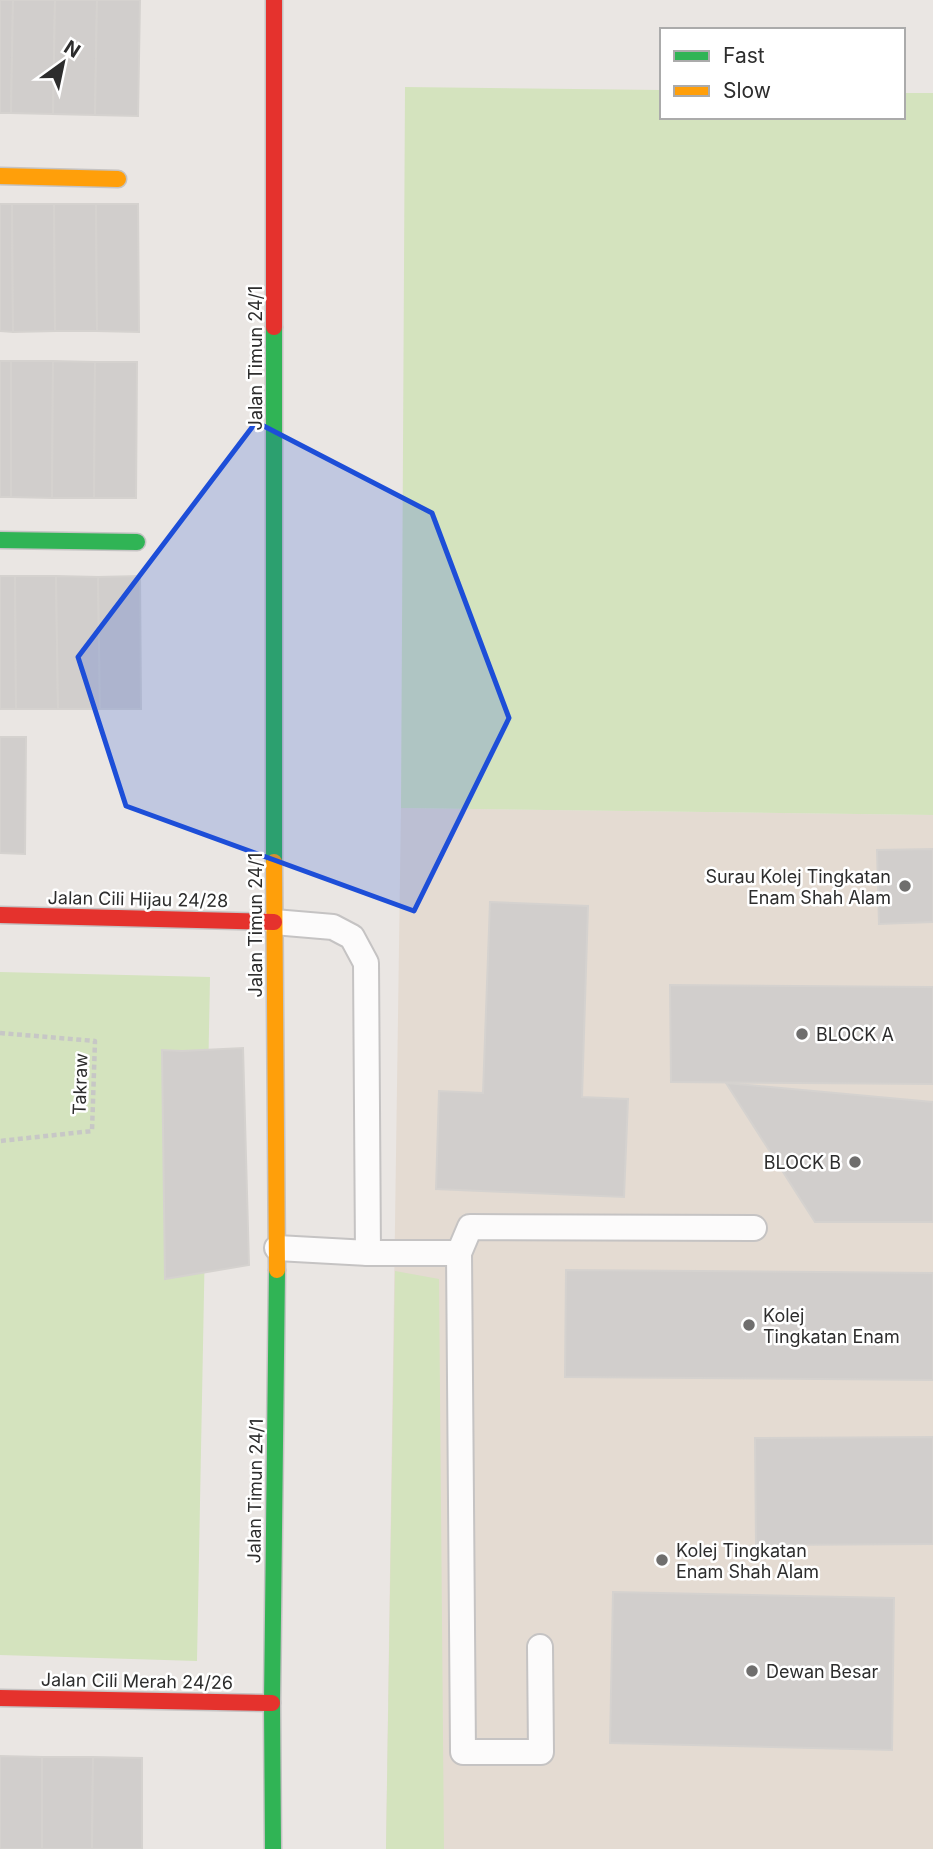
<svg xmlns="http://www.w3.org/2000/svg" width="933" height="1849" viewBox="0 0 933 1849" font-family="Inter,sans-serif">
	<style>
		.education { fill: #e4dbd2 }
		.green { fill: #d4e3be }
		.building { fill: #d1cecc; stroke: #d5d2cf; stroke-width: 2 }
		.lines { fill: none; stroke-linecap: round; stroke-linejoin: round }
		.lane-casing { stroke: #c5c3c3; stroke-width: 28 }
		.fast-casing { stroke: #c5c3c3; stroke-width: 19 }
		.slow-casing { stroke: #c5c3c3; stroke-width: 19 }
		.jam-casing { stroke: #c5c3c3; stroke-width: 19 }
		.path { stroke: #c7c7c6; stroke-width: 4.5; stroke-dasharray: 5 3.5; stroke-linecap: butt }
		.lane { stroke: #fcfbfb; stroke-width: 24 }
		.fast { stroke: #30b455; stroke-width: 16 }
		.slow { stroke: #ff9f0a; stroke-width: 16 }
		.jam { stroke: #e5322d; stroke-width: 16 }
		.marked { fill: #1d4ed8; fill-opacity: 0.2; stroke: #1d4ed8; stroke-width: 5; stroke-linejoin: round }
		.poi-dot { fill: #6f6e6d; stroke: #fff; stroke-width: 2.5 }
		.labels { text-anchor: middle; dominant-baseline: central; stroke-width: 5; stroke-linejoin: round; paint-order: stroke }
		.street-label { font-size: 18px; fill: #2d2d2d; stroke: #fff }
		.poi-label { font-size: 18px; fill: #2d2d2d; stroke: #fff; text-anchor: start }
	</style>
	<rect width="100%" height="100%" fill="#eae6e3"/>
	<polygon class="education" points="401,808 933,815 933,1849 386,1849"/>
	<g class="green">
		<polygon points="405,87 662,90 662,117 903,117 903,93 933,93 933,815 401,808"/>
		<polygon points="0,972 210,977 197,1661 0,1655"/>
		<polygon points="395,1271 439,1279 444,1849 386,1849"/>
	</g>
	<g class="building">
		<polygon points="0,0 13,0 11,113 0,113"/>
		<polygon points="13,0 55,0 53,114 11,113"/>
		<polygon points="55,0 97,0 95,115 53,114"/>
		<polygon points="97,0 140,0 138,116 95,115"/>
		<polygon points="0,204 12,204 13,332 0,331"/>
		<polygon points="12,204 54,204 55,331 13,332"/>
		<polygon points="54,204 96,204 97,331 55,331"/>
		<polygon points="96,204 138,204 139,332 97,331"/>
		<rect x="0" y="361" width="11" height="136"/>
		<polygon points="11,361 53,361 52,498 11,497"/>
		<polygon points="53,361 95,362 94,498 52,498"/>
		<polygon points="95,362 137,362 136,498 94,498"/>
		<polygon points="0,576 15,576 16,709 0,709"/>
		<polygon points="15,576 56,576 58,709 16,709"/>
		<polygon points="56,576 98,577 100,709 58,709"/>
		<polygon points="140,576 141,709 100,709 98,577"/>
		<polygon points="0,737 26,737 25,854 0,853"/>
		<polygon points="933,849 933,922 879,924 877,850"/>
		<polygon points="490,902 588,906 582,1097 628,1099 624,1197 436,1189 439,1091 483,1093"/>
		<polygon points="670,985 933,987 933,1084 671,1082"/>
		<polygon points="243,1048 249,1265 165,1279 162,1050 182,1051"/>
		<polygon points="726,1083 933,1102 933,1222 815,1222"/>
		<polygon points="566,1270 933,1273 933,1380 565,1377"/>
		<polygon points="933,1437 933,1544 756,1545 755,1438"/>
		<polygon points="613,1592 894,1598 892,1750 610,1743"/>
		<polygon points="0,1756 42,1757 42,1849 0,1849"/>
		<polygon points="42,1757 93,1757 92,1849 42,1849"/>
		<polygon points="93,1757 142,1758 142,1849 92,1849"/>
	</g>
	<g class="lines">
		<defs>
			<g id="lane">
				<polyline points="274,922 333,927 352,937 366,963 368,1253 277,1248"/>
				<polyline points="368,1253 459,1253 463,1752 541,1752 540,1647"/>
				<polyline points="459,1253 470,1227 754,1228"/>
			</g>
			<g id="fast">
				<polyline points="274,327 274,862"/>
				<polyline points="0,540 137,542"/>
				<polyline points="273,1849 272,1703 277,1270"/>
			</g>
			<g id="slow">
				<polyline points="0,176 118,179"/>
				<polyline points="274,862 277,1270"/>
			</g>
			<g id="jam">
				<polyline points="274,0 274,327"/>
				<polyline points="0,915 274,922"/>
				<polyline points="0,1698 272,1703"/>
			</g>
		</defs>
		<use href="#lane" class="lane-casing"/>
		<use href="#fast" class="fast-casing"/>
		<use href="#slow" class="slow-casing"/>
		<use href="#jam" class="jam-casing"/>
		<polyline class="path" points="0,1033 95,1041 92,1131 0,1141"/>
		<use href="#lane" class="lane"/>
		<use href="#fast" class="fast"/>
		<use href="#slow" class="slow"/>
		<use href="#jam" class="jam"/>
	</g>
	<path class="marked" d="M256,422L432,513L509,718L414,911L126,806L78,657Z"/>
	<g class="poi-dot">
		<circle cx="905" cy="886" r="7"/>
		<circle cx="802" cy="1034" r="7"/>
		<circle cx="855" cy="1162" r="7"/>
		<circle cx="749" cy="1325" r="7"/>
		<circle cx="662" cy="1560" r="7"/>
		<circle cx="752" cy="1671" r="7"/>
	</g>
	<g class="labels">
		<g class="street-label">
			<text transform="translate(255 358) rotate(-90)">Jalan Timun 24/1</text>
			<text transform="translate(138 899) rotate(1)">Jalan Cili Hijau 24/28</text>
			<text transform="translate(255 925) rotate(-90)">Jalan Timun 24/1</text>
			<text transform="translate(80 1084) rotate(-88)">Takraw</text>
			<text transform="translate(255 1491) rotate(-89)">Jalan Timun 24/1</text>
			<text transform="translate(137 1681) rotate(1)">Jalan Cili Merah 24/26</text>
		</g>
		<g class="poi-label">
			<text x="891" y="876" text-anchor="end">Surau Kolej Tingkatan<tspan x="891" dy="21">Enam Shah Alam</tspan></text>
			<text x="816" y="1034">BLOCK A</text>
			<text x="841" y="1162" text-anchor="end">BLOCK B</text>
			<text x="763" y="1315">Kolej<tspan x="763" dy="21">Tingkatan Enam</tspan></text>
			<text x="676" y="1550">Kolej Tingkatan<tspan x="676" dy="21">Enam Shah Alam</tspan></text>
			<text x="766" y="1671">Dewan Besar</text>
		</g>
	</g>
	<rect x="660" y="28" width="245" height="91" fill="#ffffff" stroke="#ababab" stroke-width="2"/>
	<rect x="674" y="51" width="35" height="10" fill="#30b455" stroke="#ababab" stroke-width="2"/>
	<text x="723" y="63" font-size="21" fill="#2d2d2d">Fast</text>
	<rect x="674" y="86" width="35" height="10" fill="#ff9f0a" stroke="#ababab" stroke-width="2"/>
	<text x="723" y="98" font-size="21" fill="#2d2d2d">Slow</text>
	<g transform="translate(63 63) rotate(33)" stroke="#ffffff" stroke-width="5" paint-order="stroke">
	<path d="M0-5L12 26L0 18L-12 26Z" fill="#2d2d2d"/>
	<text y="-10" font-size="19" font-weight="bold" text-anchor="middle" fill="#2d2d2d">N</text>
	</g>
</svg>
